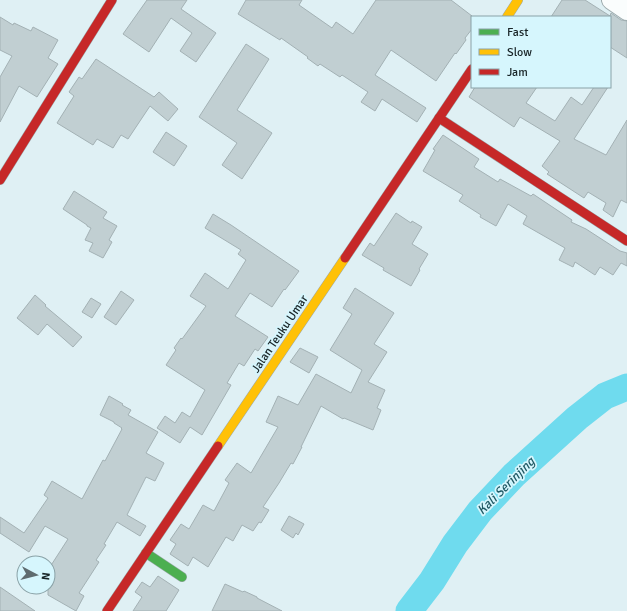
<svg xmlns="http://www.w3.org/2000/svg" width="627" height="611" viewBox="0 0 627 611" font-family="Signika,sans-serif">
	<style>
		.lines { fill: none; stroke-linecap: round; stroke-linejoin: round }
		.river { stroke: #6fdbee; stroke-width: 27 }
		.building { fill: #c1cfd2; stroke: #a3b1b4 }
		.street-casing { stroke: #9caaac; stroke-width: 20 }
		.fast-casing { stroke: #9caaac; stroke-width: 10 }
		.slow-casing { stroke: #9caaac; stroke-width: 10 }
		.jam-casing { stroke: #9caaac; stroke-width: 10 }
		.street { stroke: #fafdfd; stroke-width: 18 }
		.fast { stroke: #4caf50; stroke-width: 9 }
		.slow { stroke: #ffc107; stroke-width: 9 }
		.jam { stroke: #c62828; stroke-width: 9 }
		.labels { text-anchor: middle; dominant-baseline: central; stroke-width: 3.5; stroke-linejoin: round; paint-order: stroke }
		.street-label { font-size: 12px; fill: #182427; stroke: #d6f6fd }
		.water-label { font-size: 13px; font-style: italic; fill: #1f5964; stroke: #d6f6fd }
	</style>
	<rect width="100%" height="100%" fill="#dff0f4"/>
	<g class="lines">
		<polyline class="river" points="409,611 432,581 455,544 480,511 514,475 577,418 605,396 627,387"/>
	</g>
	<g class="building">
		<polygon points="147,0 187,0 181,9 216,33 196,62 180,51 192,33 171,18 149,52 123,34"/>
		<polygon points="246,0 302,0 299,5 332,28 336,22 353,34 376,0 451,0 472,16 472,29 465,38 466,40 456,54 455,53 436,81 391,50 375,75 426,108 417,122 382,99 375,111 361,102 368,92 342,75 340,77 320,64 318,66 307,58 308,57 281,38 280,40 238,14"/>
		<polygon points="562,0 585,0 610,16 611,13 621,20 627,21 627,58 610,47 610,17 551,17"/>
		<polygon points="0,17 13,25 14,23 31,31 33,27 58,40 48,58 58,64 37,97 19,86 0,122 0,77 12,56 0,50"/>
		<polygon points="246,44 269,59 237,110 272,133 242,179 222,165 237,143 199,117"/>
		<polygon points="96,59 154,97 159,92 178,109 168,121 150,106 128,139 121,135 113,148 97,139 93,145 57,123 74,96 69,92 79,77 82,79"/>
		<polygon points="475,87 537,87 526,103 555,121 571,97 582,105 594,87 608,87 574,139 606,155 627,120 627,203 621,200 613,217 603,210 606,203 588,192 584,198 547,174 549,172 542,166 560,141 520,117 514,127 469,97"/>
		<polygon points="166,132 187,146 174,166 153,152"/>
		<polygon points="443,135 479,159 474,167 498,182 500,179 531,196 533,194 572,220 571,222 586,229 620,251 627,253 627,266 621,263 613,275 600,267 595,275 575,262 573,267 559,260 565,248 523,224 527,216 508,204 496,226 480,217 481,215 459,201 463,195 423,171 435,150 433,149"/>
		<polygon points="74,191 107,212 103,218 117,226 109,240 112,242 103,258 89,251 93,243 85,240 91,228 87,226 87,225 63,209"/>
		<polygon points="396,213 411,223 412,221 422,227 412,244 428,254 419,269 420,270 411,286 383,270 384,268 362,255 370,243 374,246"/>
		<polygon points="213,214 231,225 299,271 285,290 284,289 272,307 250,293 235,316 268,337 258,351 255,349 244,366 239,363 227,383 231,385 202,435 190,427 180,443 157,428 165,416 175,423 182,412 190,417 205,390 166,365 176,350 174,348 181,338 182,339 206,306 190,296 205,273 228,289 246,260 238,254 241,250 205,228"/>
		<polygon points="355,288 394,313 374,344 387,352 368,382 385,390 377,408 381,410 373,430 344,418 343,419 321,406 301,447 302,447 293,464 291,463 279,483 263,507 269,510 261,523 259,522 253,531 242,525 233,541 226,537 208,567 193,557 188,566 170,554 176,544 170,540 181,524 189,529 203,505 214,511 229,483 225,480 237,463 251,473 278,427 266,422 278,396 298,405 316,374 351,393 362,370 330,350 352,314 343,308"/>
		<polygon points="121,291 134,300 116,325 104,317"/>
		<polygon points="35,295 46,305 45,306 82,337 73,347 47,324 38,335 17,318"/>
		<polygon points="91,298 101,304 92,318 82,312"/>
		<polygon points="300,348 318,357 309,373 290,362"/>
		<polygon points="109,396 123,404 122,405 131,410 128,415 158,432 146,453 164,463 155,481 146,477 127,515 146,526 140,536 117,522 104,544 106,545 96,560 99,562 79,593 84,596 76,611 48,595 48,570 68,539 45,526 29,552 0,533 0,517 24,533 48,498 44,495 52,481 82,499 103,460 105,461 122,429 121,429 122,428 114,423 114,422 100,415"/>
		<polygon points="289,516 304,524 298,535 296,533 293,538 281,530"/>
		<polygon points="158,576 179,590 166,611 133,611 142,597 135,592 142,582 150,587"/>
		<polygon points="225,584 243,592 244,591 257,597 257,598 282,611 212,611"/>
		<polygon points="0,587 35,611 0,611"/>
	</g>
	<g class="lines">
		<defs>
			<polyline id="street" points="611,0 627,11"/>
			<polyline id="fast" points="146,553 182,577"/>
			<g id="slow">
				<polyline points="507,17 518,0"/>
				<polyline points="218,446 345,258"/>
			</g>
			<g id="jam">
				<polyline points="439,118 627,241"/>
				<polyline points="0,180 112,0"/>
				<polyline points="345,258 472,69"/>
				<polyline points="107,611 218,446"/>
			</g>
		</defs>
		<use href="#street" class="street-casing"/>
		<use href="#fast" class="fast-casing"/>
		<use href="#slow" class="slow-casing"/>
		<use href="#jam" class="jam-casing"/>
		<use href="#street" class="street"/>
		<use href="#fast" class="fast"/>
		<use href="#slow" class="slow"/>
		<use href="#jam" class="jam"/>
	</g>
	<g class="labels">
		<g class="street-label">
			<text transform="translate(280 334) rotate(-56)">Jalan Teuku Umar</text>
		</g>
		<g class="water-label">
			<text transform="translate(506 486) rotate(-45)">Kali Serinjing</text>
		</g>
	</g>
	<rect x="471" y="16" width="140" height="72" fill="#d6f6fd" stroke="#8aa2a7"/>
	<rect x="479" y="29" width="20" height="6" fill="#4caf50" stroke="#8aa2a7"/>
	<text x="507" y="36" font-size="12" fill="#182427">Fast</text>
	<rect x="479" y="49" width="20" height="6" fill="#ffc107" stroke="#8aa2a7"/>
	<text x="507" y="56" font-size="12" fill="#182427">Slow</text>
	<rect x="479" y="69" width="20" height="6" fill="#c62828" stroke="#8aa2a7"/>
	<text x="507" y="76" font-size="12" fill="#182427">Jam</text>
	<g transform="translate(36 575) rotate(97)"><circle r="19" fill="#d6f6fd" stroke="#8aa2a7"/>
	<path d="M0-3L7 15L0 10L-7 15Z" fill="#5e6b6f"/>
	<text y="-6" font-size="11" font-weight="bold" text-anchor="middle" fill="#182427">N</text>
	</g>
</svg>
